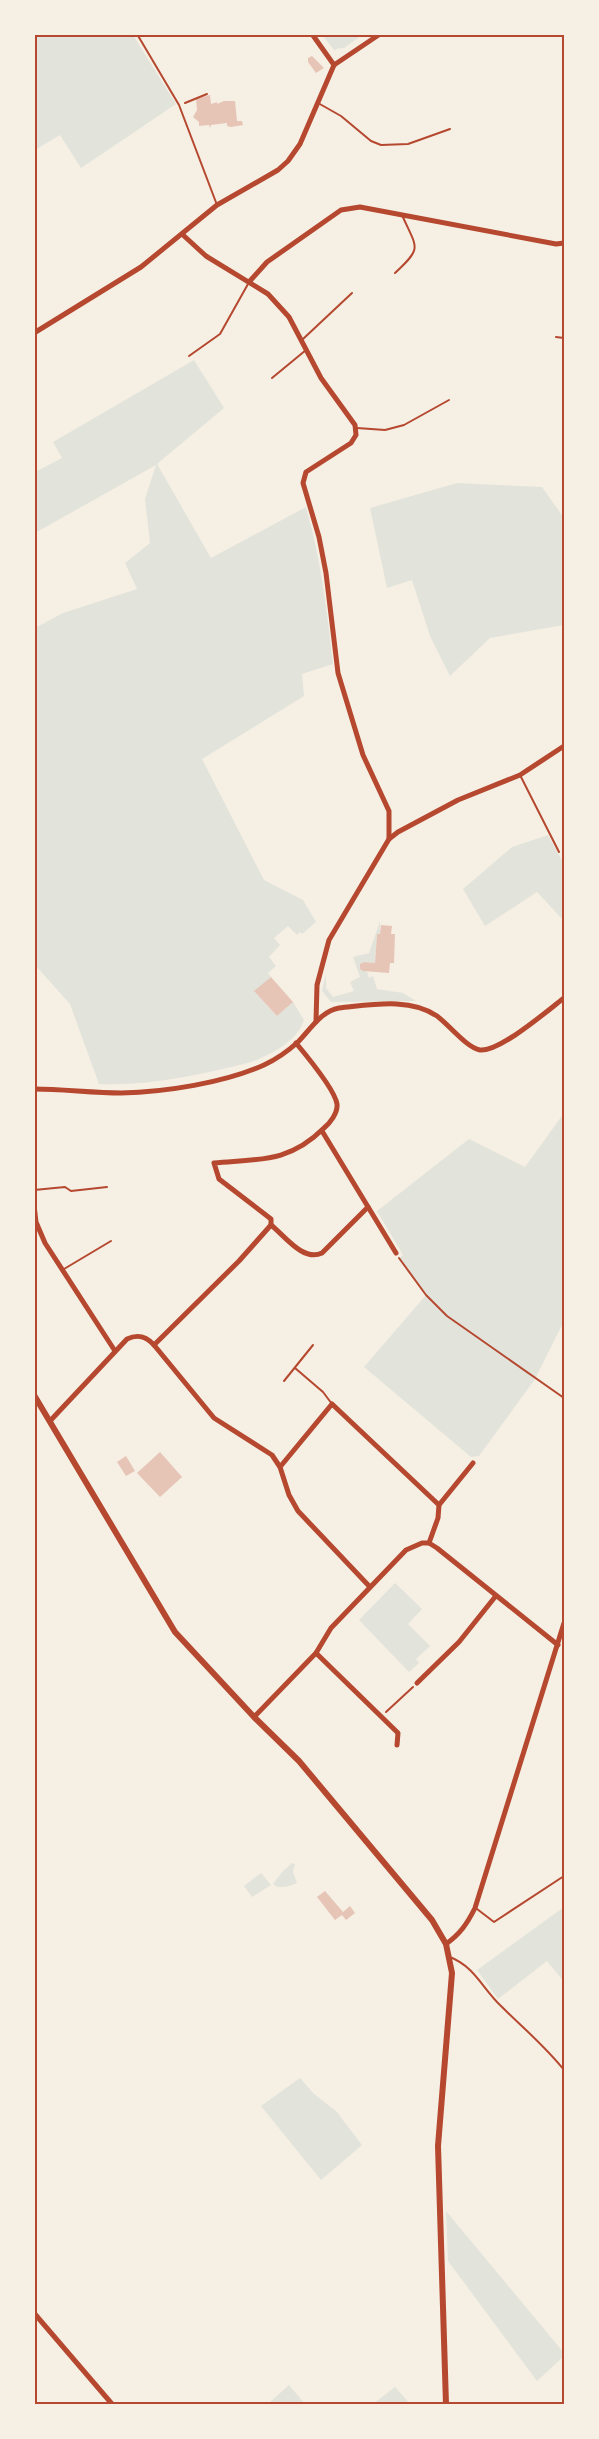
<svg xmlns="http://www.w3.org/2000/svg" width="599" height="2439" viewBox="0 0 599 2439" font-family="'Roboto Condensed',sans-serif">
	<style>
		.green { fill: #e2e4dc }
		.building { fill: #e6c5b7 }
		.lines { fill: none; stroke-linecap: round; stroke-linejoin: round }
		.path { stroke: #b5482f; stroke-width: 2 }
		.service { stroke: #b5482f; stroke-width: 2 }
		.minor { stroke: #b5482f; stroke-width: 5 }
		.tertiary { stroke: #b5482f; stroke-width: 6 }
		.neatline { fill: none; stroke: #b5482f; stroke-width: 2 }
	</style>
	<rect width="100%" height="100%" fill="#f6efe4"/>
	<g class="green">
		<polygon points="327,34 362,34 362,35 344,48 336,49 335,51 323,36"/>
		<polygon points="34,35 133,35 176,104 81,168 60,135 35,150"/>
		<path d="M194,360L224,408L157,464L211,558L306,507C321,559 327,611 333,664L302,674L304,696L202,759L264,880L303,900L316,922L302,934L300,932L297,935L288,926L274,938L280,945L269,957L276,966L268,973L271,977L255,992L277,1016L293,1002L304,1020C298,1041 270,1055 251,1062C200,1075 151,1086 99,1084L70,1004L35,965V628L63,613L137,589L125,563L150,543L145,499L156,465L35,533V472L62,458L53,442Z"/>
		<polygon points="457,483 542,487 564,518 564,625 490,638 450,676 430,636 412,580 387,588 370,508"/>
		<polygon points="548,835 564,864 564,921 537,892 485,926 463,889 512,847"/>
		<polygon points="380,921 380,934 377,934 375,963 364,962 360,964 360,969 367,972 369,978 373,976 377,989 403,993 416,1001 331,1002 322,991 326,974 326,988 333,997 354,991 350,982 360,977 353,957 369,953"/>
		<polygon points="564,1113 564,1321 535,1379 479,1456 471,1457 364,1367 426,1295 399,1258 403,1255 377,1211 469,1139 525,1167"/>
		<polygon points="395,1583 422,1609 408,1624 430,1646 416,1659 419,1663 409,1672 359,1620"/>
		<path d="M292,1863L295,1864L293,1872L297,1883C289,1886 280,1890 273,1884L282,1872Z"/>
		<polygon points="261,1873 271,1885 252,1897 244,1886"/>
		<polygon points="564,1907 564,1982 547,1961 498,1999 477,1970"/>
		<polygon points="300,2078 314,2094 336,2111 362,2145 321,2180 261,2106"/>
		<polygon points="446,2211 564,2353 564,2356 537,2381 448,2261"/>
		<polygon points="289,2385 305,2404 268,2404"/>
		<polygon points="395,2387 410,2404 373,2404"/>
	</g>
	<g class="building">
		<polygon points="312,56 324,68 316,73 308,62 308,58"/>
		<polygon points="210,95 211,104 217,102 217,104 224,101 235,101 237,121 242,121 243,125 231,127 227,126 227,123 211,125 210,128 209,125 199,126 199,122 193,117 197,110 196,99"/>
		<polygon points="381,925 392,926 391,934 395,934 394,963 390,963 389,973 363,971 360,969 360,964 364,962 375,963 377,934 380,934"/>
		<polygon points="271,977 293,1002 277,1016 254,991"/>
		<polygon points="160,1452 182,1477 160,1497 137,1473"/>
		<polygon points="126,1456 135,1471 126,1476 117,1462"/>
		<polygon points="325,1891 343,1912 350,1906 355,1913 346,1920 342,1915 335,1920 317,1897"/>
	</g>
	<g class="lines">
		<g class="path">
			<polyline points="185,103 207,94"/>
			<polyline points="399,1258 426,1295 447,1316 564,1398"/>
			<polyline points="386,1712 413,1687"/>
		</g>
		<g class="service">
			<polyline points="137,34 179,105 217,205"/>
			<polyline points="318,103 341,116 371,141 381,145 408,144 450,129"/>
			<path d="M395,273C423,247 417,249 402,215"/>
			<polyline points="556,337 564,338"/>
			<polyline points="303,339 352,293"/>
			<polyline points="189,356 220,334 248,284"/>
			<polyline points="272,378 306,350"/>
			<polyline points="357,428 385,430 404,425 449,400"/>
			<polyline points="520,775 559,852"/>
			<polyline points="34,1190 65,1187 71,1191 107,1187"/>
			<polyline points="64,1269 111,1241"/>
			<polyline points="295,1368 323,1392 332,1404"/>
			<polyline points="284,1381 313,1345"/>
			<polyline points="477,1909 494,1922 564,1876"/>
			<path d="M450,1957C475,1967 482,1988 501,2006C522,2027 545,2046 564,2070"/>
		</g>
		<g class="minor">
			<polyline points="312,34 334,65"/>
			<polyline points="334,65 380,34"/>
			<polyline points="183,235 206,256 268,294 289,317 321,378 355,425 356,435 351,443 306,472 303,483 319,537 326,573 338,673 363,755 389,811 389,839"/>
			<polyline points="249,282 267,262 341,210 360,207 556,244 564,243"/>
			<polyline points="34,333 141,267 217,205 278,170 288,161 300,144 334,65"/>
			<polyline points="316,1022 317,985 329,940 389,839 398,832 458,800 520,775 564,746"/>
			<path d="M34,1089C63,1089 92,1093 121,1093C166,1092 223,1083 264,1065C277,1059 288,1051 298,1042C310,1030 321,1011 339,1008C370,1005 410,997 437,1016C448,1024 467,1048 480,1050C500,1052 548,1010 564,998"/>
			<polyline points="322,1131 396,1253"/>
			<polyline points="34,1205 36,1222 45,1243 115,1351"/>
			<path d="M271,1225V1219L219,1179L214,1163C259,1159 289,1163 324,1128C330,1123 338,1113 337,1104C335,1090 306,1055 296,1043"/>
			<polyline points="154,1345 214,1418 272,1455 280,1467 289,1495 298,1511 370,1587"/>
			<path d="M50,1421L127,1339C138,1334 146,1336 154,1345L239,1261L271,1225C285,1236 303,1262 322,1253L368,1207"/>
			<polyline points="280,1467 332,1404 439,1505"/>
			<polyline points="429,1543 438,1518 439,1505 473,1463"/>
			<polyline points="316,1653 398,1733 397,1745"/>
			<polyline points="417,1683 459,1642 495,1597"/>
			<polyline points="254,1717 316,1653 331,1628 406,1550 422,1543 429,1543 437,1548 558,1645"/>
			<path d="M446,1944C460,1934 467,1924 475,1908L564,1623"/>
			<polyline points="34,2313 112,2404"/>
		</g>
		<polyline class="tertiary" points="34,1395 175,1632 254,1717 299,1761 432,1920 446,1944 452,1973 438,2146 446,2404"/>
	</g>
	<rect width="599" height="2439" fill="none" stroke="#f6efe4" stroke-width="72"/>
	<rect x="36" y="36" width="527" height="2367" class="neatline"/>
</svg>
